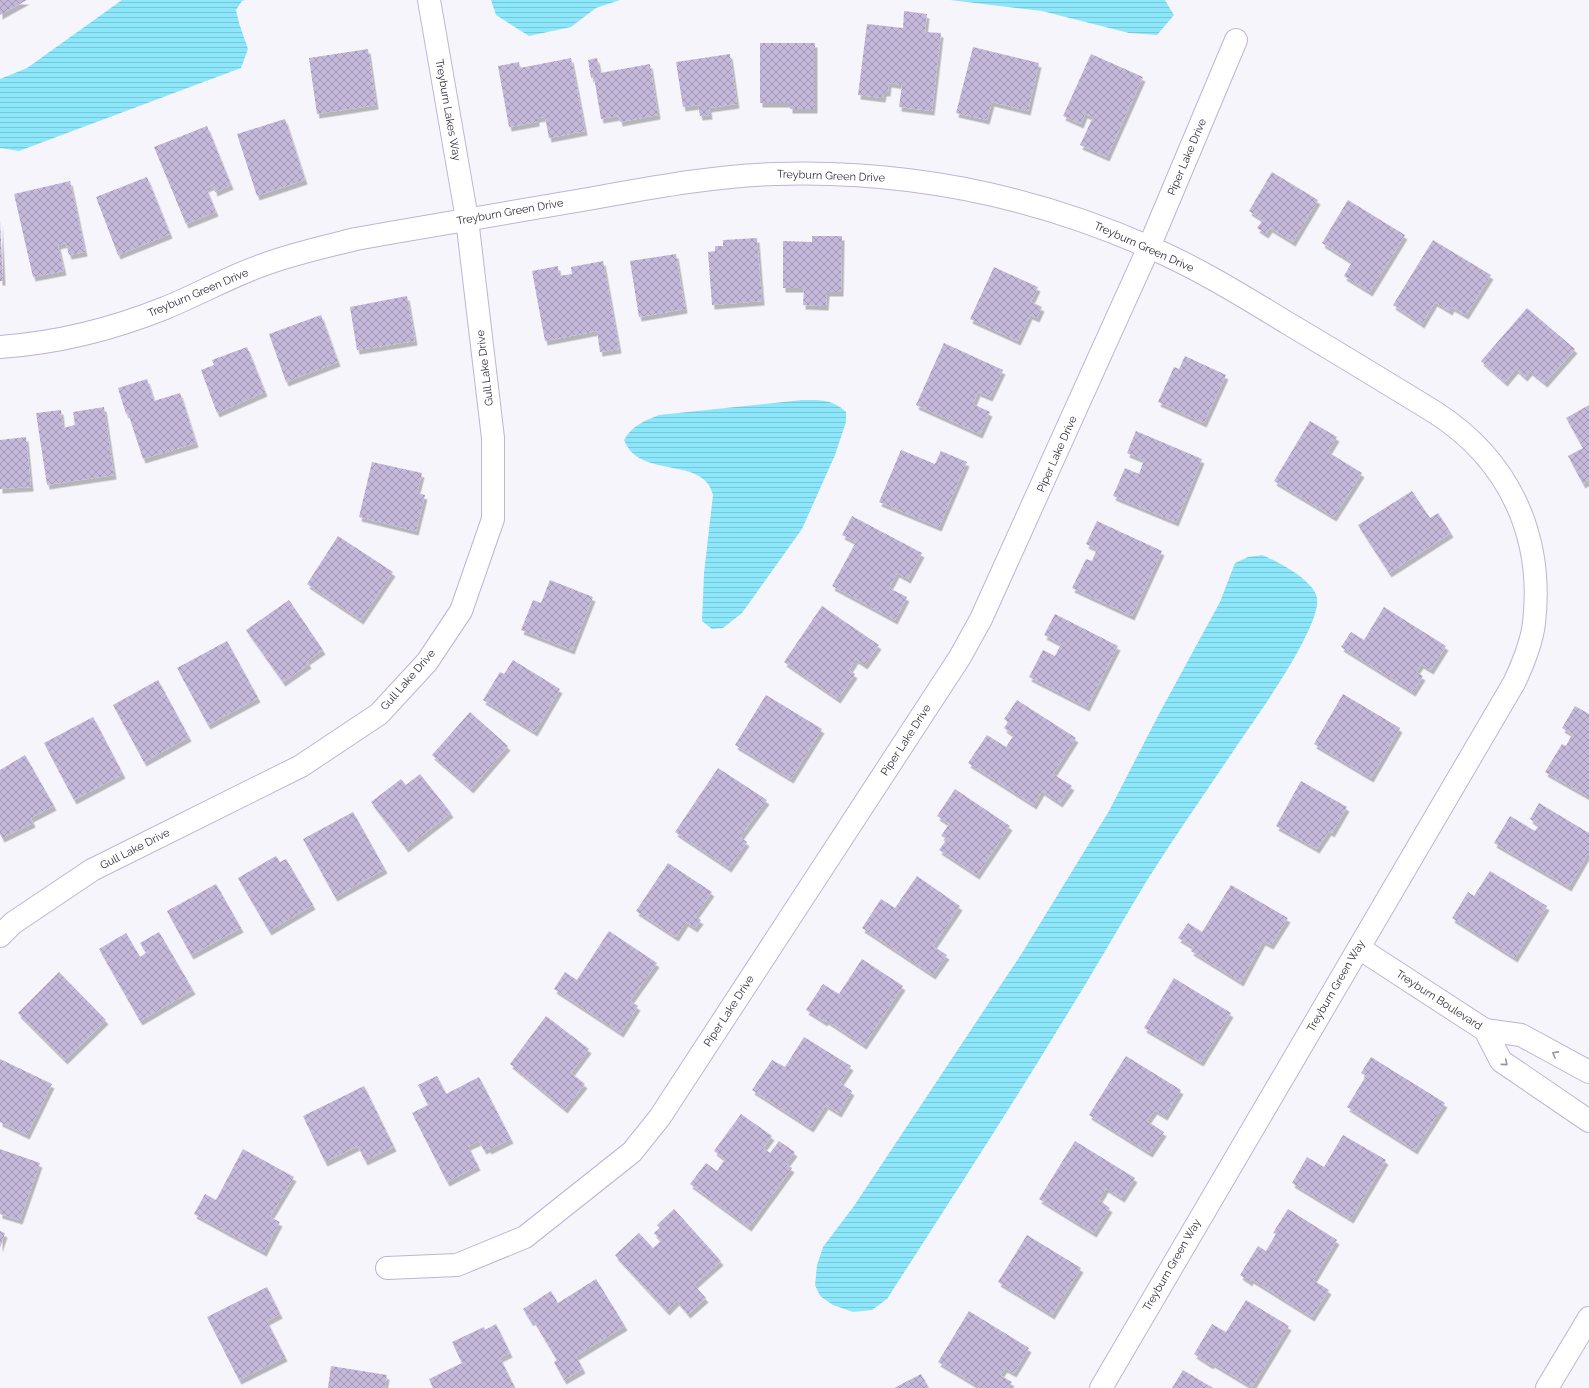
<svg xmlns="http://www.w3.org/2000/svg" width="1589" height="1388" viewBox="0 0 1589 1388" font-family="Raleway,sans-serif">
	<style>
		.water { fill: url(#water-rules) }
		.building { fill: url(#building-cross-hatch); filter: url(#shadow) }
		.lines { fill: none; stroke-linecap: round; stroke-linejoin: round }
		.minor-casing { stroke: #c0b3d4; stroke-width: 24 }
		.tertiary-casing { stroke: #c0b3d4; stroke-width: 24 }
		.minor { stroke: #fff; stroke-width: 22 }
		.tertiary { stroke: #fff; stroke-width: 22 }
		.oneway { stroke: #98959c }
		.labels { text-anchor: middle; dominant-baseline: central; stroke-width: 4; stroke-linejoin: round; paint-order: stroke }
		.street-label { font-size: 11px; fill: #312b38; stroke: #fff }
	</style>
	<defs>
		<pattern id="water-rules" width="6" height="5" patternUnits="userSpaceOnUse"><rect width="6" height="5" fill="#8de7fa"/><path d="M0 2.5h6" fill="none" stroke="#7ac6d7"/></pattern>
		<pattern id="building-cross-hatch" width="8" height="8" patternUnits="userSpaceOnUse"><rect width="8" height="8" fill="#c5b9db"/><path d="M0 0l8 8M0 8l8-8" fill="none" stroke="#a197b3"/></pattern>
		<filter id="shadow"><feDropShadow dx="2.5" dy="4.5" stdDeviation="0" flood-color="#0004"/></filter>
	</defs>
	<rect width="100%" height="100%" fill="#f7f5fc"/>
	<g class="water">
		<polygon points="122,0 245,0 242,1 236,10 239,23 248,49 241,68 19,151 0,148 0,79 27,68"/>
		<polygon points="491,0 620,0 596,8 571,27 529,36 496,15"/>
		<polygon points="950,0 1165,0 1174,15 1157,35 1129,33 1042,11"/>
		<path d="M802,400C819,400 833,399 846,412V422L835,455L802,529L742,613L723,628L712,629L702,621L704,573L713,495C704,455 639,480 624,440C633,425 644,421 659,415Z"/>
		<path d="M1262,555C1277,561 1314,580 1317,598C1322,626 1254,721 1236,747C1206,792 1175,836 1146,882C1118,928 1092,975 1063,1021C1006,1115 946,1207 887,1299L872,1310L853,1312L833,1305L820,1296L815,1285L817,1265L823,1247L854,1206L1022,953L1109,811L1160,712L1220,602L1235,563L1248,557Z"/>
	</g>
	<g class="building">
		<polygon points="0,0 27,0 0,15"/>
		<polygon points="904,11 927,14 925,32 941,33 932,111 899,107 902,85 889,83 888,92 884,92 883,98 858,95 867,24 903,28"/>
		<polygon points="760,43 815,43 815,109 790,109 790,103 760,103"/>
		<polygon points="973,47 1039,63 1028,111 992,102 987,120 956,113"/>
		<polygon points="368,49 376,105 317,114 309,58"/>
		<polygon points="730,54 737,104 709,108 710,115 700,116 698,105 683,107 676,62"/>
		<polygon points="1091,54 1143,77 1107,157 1080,145 1093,117 1085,114 1081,124 1063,116"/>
		<polygon points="571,58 585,131 549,138 545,117 537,118 537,122 509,127 498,66 519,62 520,68"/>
		<polygon points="597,58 600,73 650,64 658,115 620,122 619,116 601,119 594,77 591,78 588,60"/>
		<polygon points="285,119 305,180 257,196 237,134"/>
		<polygon points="207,126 231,185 215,192 213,185 206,188 216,212 186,224 154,147"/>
		<polygon points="1272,172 1318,200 1293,242 1270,228 1266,234 1257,228 1263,220 1249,211"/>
		<polygon points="147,177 170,234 118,255 96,197"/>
		<polygon points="70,181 85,252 69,255 66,243 58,245 64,271 33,277 14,194"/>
		<polygon points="1348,200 1405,235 1370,292 1344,276 1352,262 1322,243"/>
		<polygon points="0,220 3,281 0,281"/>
		<polygon points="812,236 842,236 841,292 827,292 826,306 803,305 804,288 783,288 783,241 812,242"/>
		<polygon points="757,238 762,301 712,305 708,252 715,251 715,246 723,246 723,240"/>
		<polygon points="1433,240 1491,275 1466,315 1452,307 1450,311 1435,302 1422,324 1393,305"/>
		<polygon points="676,254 685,309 639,317 630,261"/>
		<polygon points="603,261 619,349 600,352 597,331 545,341 532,271 558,266 559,276 572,274 571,267"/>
		<polygon points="994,267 1038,287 1031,302 1042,307 1037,318 1030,315 1018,341 970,319"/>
		<polygon points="407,296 415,341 357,350 350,307"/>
		<polygon points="1527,308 1575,349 1545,383 1530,371 1525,377 1516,369 1505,382 1481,361"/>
		<polygon points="321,315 338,362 286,382 269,334"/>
		<polygon points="944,343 1003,370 990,397 978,392 973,404 990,412 980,434 916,405"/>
		<polygon points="247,347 265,392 217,413 201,370 214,365 212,360"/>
		<polygon points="1185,356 1226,375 1204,423 1158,402 1174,367 1179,369"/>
		<polygon points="147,379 154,401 180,393 196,443 143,459 128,413 126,414 118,388"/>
		<polygon points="1589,405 1589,480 1583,484 1568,456 1583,448 1566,418"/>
		<polygon points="104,407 114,475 47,485 36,413 61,410 63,428 75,425 73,412"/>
		<polygon points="1310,421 1337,437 1328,452 1362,473 1334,517 1274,481"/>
		<polygon points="1136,431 1202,459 1176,522 1113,496 1125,468 1139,474 1144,460 1127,453"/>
		<polygon points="26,437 31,487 0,489 0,440"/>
		<polygon points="901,450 935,464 941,451 967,462 939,527 879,502"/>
		<polygon points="372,462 422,473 417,493 425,495 416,531 359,517"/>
		<polygon points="1412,491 1430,518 1438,513 1451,533 1389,573 1358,525"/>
		<polygon points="852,516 922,553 908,579 897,573 889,588 907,597 895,620 832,586 856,542 842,535"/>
		<polygon points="1097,521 1162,551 1132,616 1072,588 1086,559 1092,561 1097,549 1086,544"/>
		<polygon points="338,536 393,572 361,620 307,584"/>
		<polygon points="550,580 593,597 572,650 521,630 533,600 541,603"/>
		<polygon points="289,600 323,650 307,661 309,664 283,682 246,630"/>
		<polygon points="822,606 879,645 865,665 856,659 849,670 855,674 838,699 784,662"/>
		<polygon points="1384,607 1446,646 1431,670 1421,664 1416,672 1423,676 1413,692 1341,647 1351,632 1364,640"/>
		<polygon points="1055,614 1118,646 1087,707 1029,677 1043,650 1055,656 1061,644 1044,635"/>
		<polygon points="227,641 258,698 208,725 177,668"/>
		<polygon points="513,660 560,689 535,732 483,700 500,672 504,674"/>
		<polygon points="158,680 189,737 144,762 113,705"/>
		<polygon points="1343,694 1400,728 1371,778 1314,744"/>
		<polygon points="766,695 822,729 791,779 735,745"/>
		<polygon points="1017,700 1076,738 1053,774 1072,786 1060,803 1042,791 1034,805 968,763 987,735 1006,747 1014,735 1004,728 1008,722 1004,719"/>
		<polygon points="1575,706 1589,714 1589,797 1545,772 1562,744 1566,746 1572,734 1562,728"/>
		<polygon points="470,712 508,746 471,789 432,755"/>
		<polygon points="93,717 123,774 74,800 44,743"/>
		<polygon points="25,755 54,806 31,818 33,823 2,838 0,834 0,770"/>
		<polygon points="718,768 767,800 740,837 747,842 729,868 675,832"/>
		<polygon points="420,774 451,813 406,848 371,802 401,779 406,785"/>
		<polygon points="1301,781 1347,807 1332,833 1329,831 1317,849 1276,826"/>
		<polygon points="955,789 1010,826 977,875 939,850 947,839 941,836 949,824 937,816"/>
		<polygon points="1539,803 1589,833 1589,852 1569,887 1494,843 1510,816 1535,831 1539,825 1530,819"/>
		<polygon points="353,812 385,869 335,897 303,839"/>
		<polygon points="276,856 280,862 286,859 313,905 269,931 238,878"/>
		<polygon points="668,863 712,892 695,916 701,920 695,928 686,922 676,937 636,911"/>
		<polygon points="1490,871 1547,906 1515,958 1452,918 1468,892 1474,896"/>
		<polygon points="917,876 960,906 933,946 947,955 933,975 862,928 881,899 895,908"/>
		<polygon points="216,884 241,928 191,955 167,911"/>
		<polygon points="1231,885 1288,918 1271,945 1263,941 1241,982 1191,951 1193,947 1178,938 1188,923 1202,932"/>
		<polygon points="609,931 657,963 630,1001 638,1006 621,1033 554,989 565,972 577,980"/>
		<polygon points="159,932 193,990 140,1021 99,949 126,933 140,957 146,953 140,943"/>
		<polygon points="862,959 903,986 864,1045 826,1020 825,1022 806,1010 823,984 839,994"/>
		<polygon points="59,972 106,1020 65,1060 18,1013"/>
		<polygon points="1174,978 1231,1013 1201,1062 1144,1028"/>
		<polygon points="546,1016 589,1049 571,1073 585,1084 565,1109 510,1064"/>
		<polygon points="804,1037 851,1066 840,1083 852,1091 839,1113 826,1105 811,1128 752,1090 772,1060 785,1067"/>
		<polygon points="1126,1056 1181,1090 1165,1116 1155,1110 1147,1121 1164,1132 1150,1153 1089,1115"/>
		<polygon points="1371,1057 1445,1103 1415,1150 1347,1107 1366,1076 1361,1073"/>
		<polygon points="0,1059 52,1084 27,1135 0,1122"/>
		<polygon points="437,1076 446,1094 479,1077 511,1139 489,1150 488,1148 484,1150 479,1141 468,1146 478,1166 447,1182 412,1113 428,1105 418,1085"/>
		<polygon points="364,1086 394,1147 365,1161 358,1146 325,1162 303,1116"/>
		<polygon points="741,1114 772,1136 763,1148 770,1153 779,1141 795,1152 786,1164 792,1168 749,1227 690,1184 706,1163 717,1171 725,1159 714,1151"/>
		<polygon points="1343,1135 1386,1160 1351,1219 1292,1183 1307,1157 1324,1167"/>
		<polygon points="1075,1141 1135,1178 1122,1198 1106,1188 1099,1200 1110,1208 1094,1233 1039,1199"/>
		<polygon points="0,1149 40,1163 20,1220 0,1214"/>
		<polygon points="243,1149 294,1177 270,1217 280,1222 264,1252 194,1214 205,1194 216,1200"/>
		<polygon points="674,1209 721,1261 694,1285 706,1298 688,1314 677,1301 667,1311 615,1255 639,1233 653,1248 661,1241 654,1233 660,1228 657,1225"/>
		<polygon points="1288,1209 1337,1240 1313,1280 1329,1290 1312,1317 1251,1279 1250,1282 1240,1275 1258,1246 1266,1251 1276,1234 1273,1233"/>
		<polygon points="0,1231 5,1233 0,1248"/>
		<polygon points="1027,1235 1081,1268 1052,1315 998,1282"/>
		<polygon points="596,1279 625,1326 576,1356 583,1369 564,1380 554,1362 557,1360 533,1320 531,1322 523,1309 551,1291 558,1303"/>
		<polygon points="267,1287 280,1314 267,1321 285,1357 239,1380 207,1317"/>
		<polygon points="1246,1300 1289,1326 1252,1387 1212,1363 1211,1365 1194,1354 1212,1324 1226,1332"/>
		<polygon points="969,1311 1029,1348 1014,1373 1005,1368 1000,1375 1012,1382 1008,1388 981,1388 938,1362"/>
		<polygon points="496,1324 510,1353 500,1358 515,1388 433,1388 429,1379 462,1363 452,1342 484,1327 485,1330"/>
		<polygon points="331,1366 387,1375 385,1388 328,1388"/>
		<polygon points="1183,1370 1213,1388 1172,1388"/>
		<polygon points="921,1374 929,1388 894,1388"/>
	</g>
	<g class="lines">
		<defs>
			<g id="minor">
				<path d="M0,347C56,343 113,329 165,308C197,295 227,278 260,266C291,254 324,247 356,239C433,225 510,212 588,199C650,188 712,176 775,174C904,170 1031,195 1149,247C1198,268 1243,296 1289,324C1338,353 1387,383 1436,413C1510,461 1544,537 1534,623C1532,641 1522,666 1514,683L1101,1388"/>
				<polyline points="0,936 13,923 92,870 301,766 379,714 427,662 461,611 493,519 493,438 467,219 429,0"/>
				<polyline points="1359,948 1485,1030 1521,1035 1589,1072"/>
				<polyline points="1485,1030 1501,1061 1589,1121"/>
				<polyline points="387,1268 457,1265 525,1237 632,1152 660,1117 960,657 981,619 1149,247 1236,40"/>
			</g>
			<polyline id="tertiary" points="1547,1388 1589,1318"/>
		</defs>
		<use href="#minor" class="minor-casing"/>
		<use href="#tertiary" class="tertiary-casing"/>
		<use href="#minor" class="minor"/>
		<use href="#tertiary" class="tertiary"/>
	</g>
	<defs><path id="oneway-chevron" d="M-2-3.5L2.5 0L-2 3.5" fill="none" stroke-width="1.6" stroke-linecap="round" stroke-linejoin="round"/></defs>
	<g class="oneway">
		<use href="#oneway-chevron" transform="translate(1555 1054) rotate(-151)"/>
		<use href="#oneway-chevron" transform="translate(1505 1063) rotate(40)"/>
	</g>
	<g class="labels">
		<g class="street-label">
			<text transform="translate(448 110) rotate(80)">Treyburn Lakes Way</text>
			<text transform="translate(1187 157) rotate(-67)">Piper Lake Drive</text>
			<text transform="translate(831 176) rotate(2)">Treyburn Green Drive</text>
			<text transform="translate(510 212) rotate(-10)">Treyburn Green Drive</text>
			<text transform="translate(1144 247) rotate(24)">Treyburn Green Drive</text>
			<text transform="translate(198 293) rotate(-23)">Treyburn Green Drive</text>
			<text transform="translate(485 368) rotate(-97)">Gull Lake Drive</text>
			<text transform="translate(1057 454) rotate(-66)">Piper Lake Drive</text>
			<text transform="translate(408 680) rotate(-49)">Gull Lake Drive</text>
			<text transform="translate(906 740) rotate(-57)">Piper Lake Drive</text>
			<text transform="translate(135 849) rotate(-27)">Gull Lake Drive</text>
			<text transform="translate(1336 986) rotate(-60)">Treyburn Green Way</text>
			<text transform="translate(1439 1000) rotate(33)">Treyburn Boulevard</text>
			<text transform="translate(729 1011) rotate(-57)">Piper Lake Drive</text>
			<text transform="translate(1172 1265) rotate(-60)">Treyburn Green Way</text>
		</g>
	</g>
</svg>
